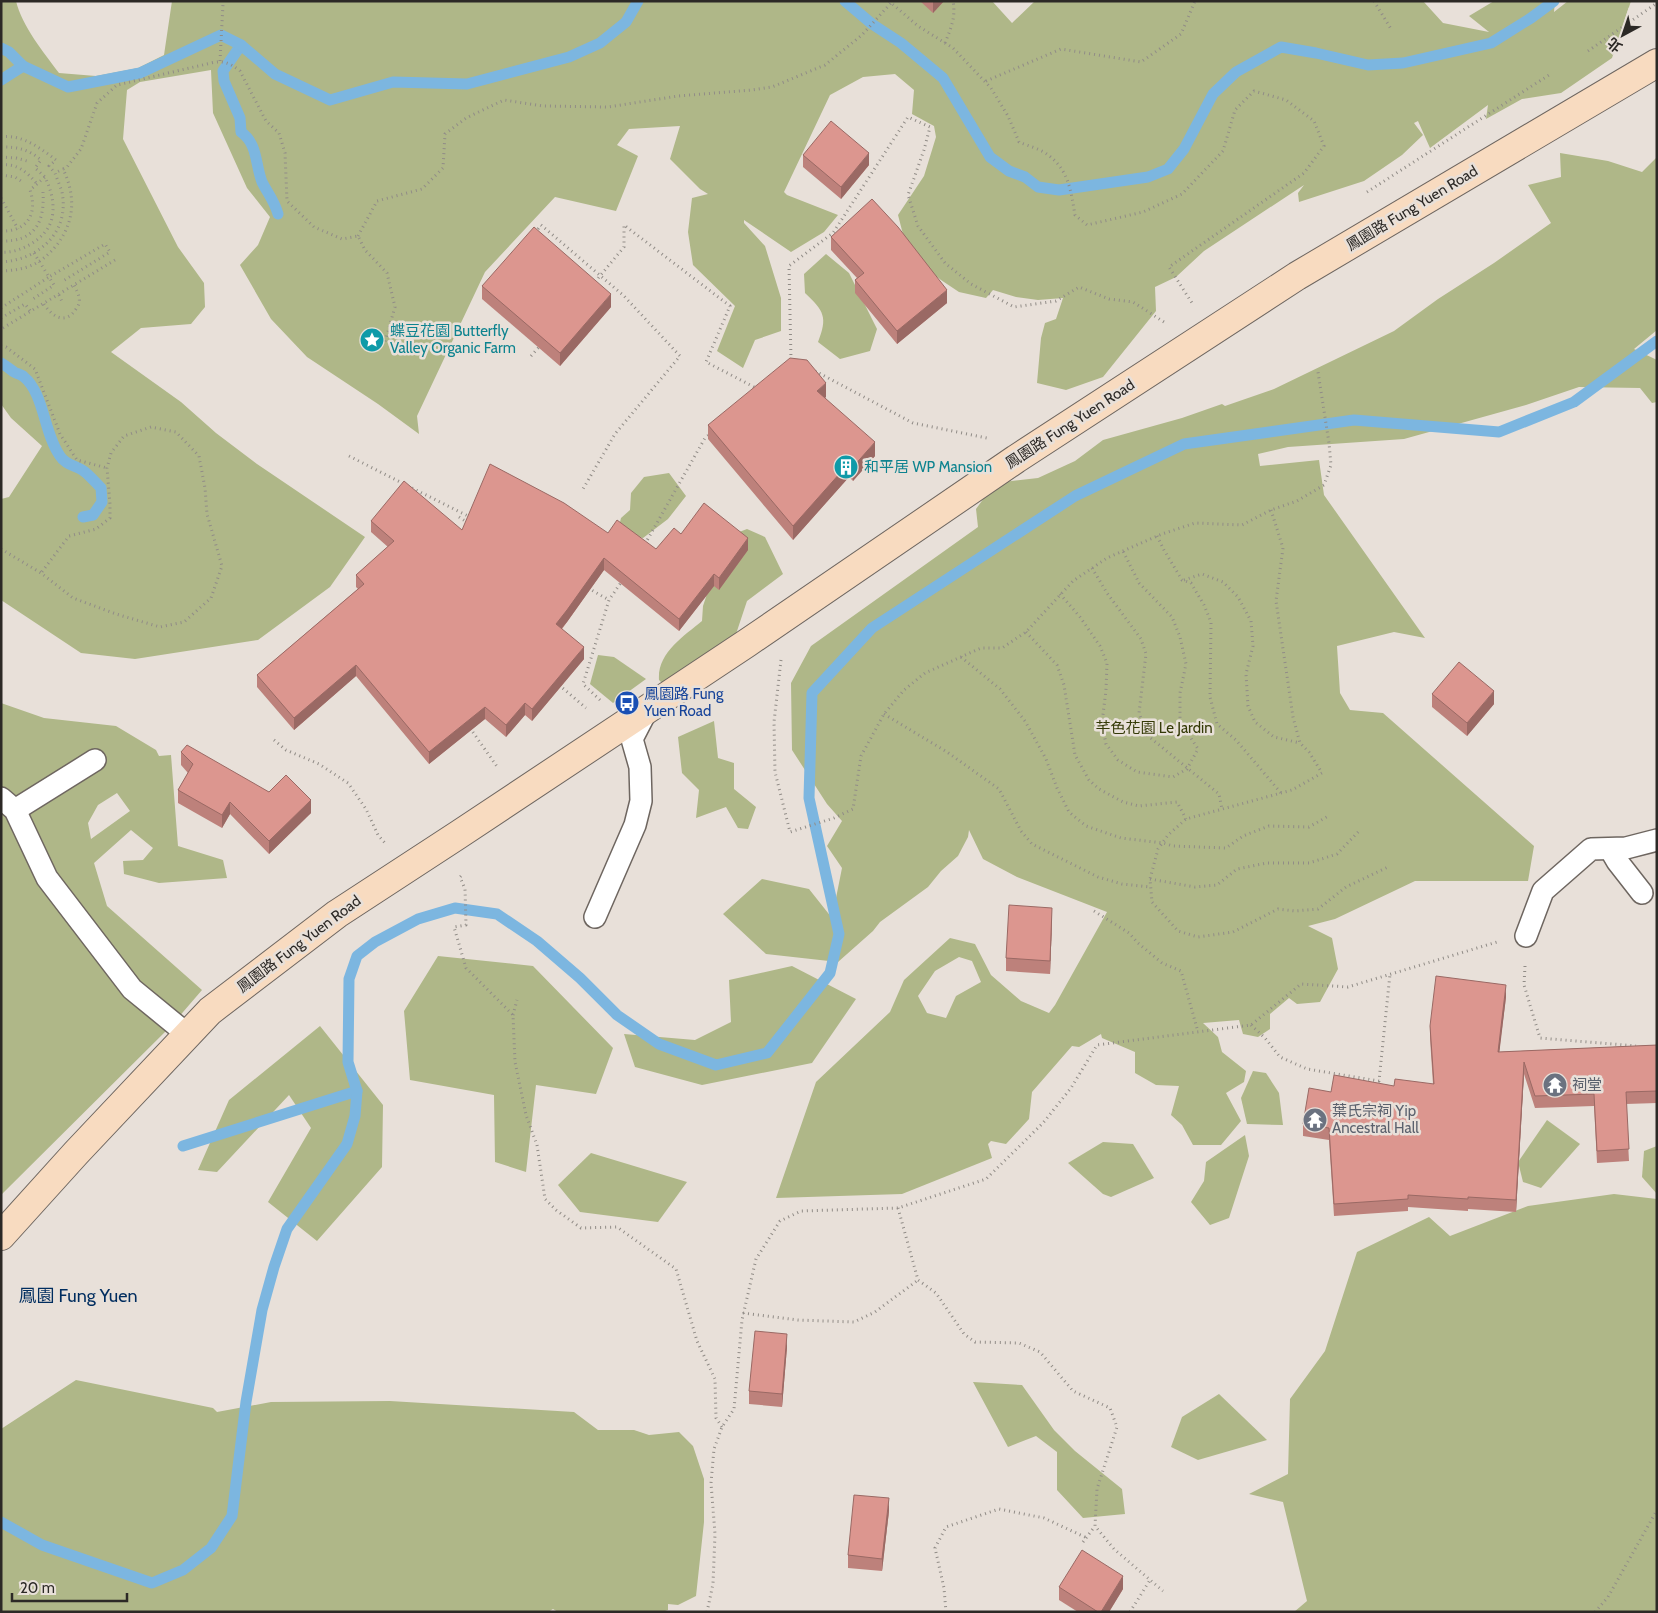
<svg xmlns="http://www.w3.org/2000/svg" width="1658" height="1613" viewBox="0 0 1658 1613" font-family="Cabin,'Noto Sans TC',sans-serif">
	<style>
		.green { fill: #afb788; fill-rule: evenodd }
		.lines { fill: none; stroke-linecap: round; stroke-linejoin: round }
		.stream { stroke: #7cb6e0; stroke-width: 11 }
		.lane-casing { stroke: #6e6660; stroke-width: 24 }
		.secondary-casing { stroke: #6e6660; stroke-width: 30 }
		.path { stroke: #918c87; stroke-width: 3; stroke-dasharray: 1 4; stroke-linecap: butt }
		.lane { stroke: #fff; stroke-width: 21 }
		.secondary { stroke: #f8dbc0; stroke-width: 28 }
		.wall { fill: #bd817b }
		.shaded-wall { fill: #9a6964 }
		.building { fill: #dc968f; stroke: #9a6964 }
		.labels { text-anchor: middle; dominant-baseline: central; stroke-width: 5; stroke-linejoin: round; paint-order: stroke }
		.street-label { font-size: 15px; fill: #2c2926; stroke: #e8e0d9 }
		.culture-label { font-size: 15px; fill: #0d838f; stroke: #e8e0d9; text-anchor: start }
		.transit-label { font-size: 15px; fill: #164399; stroke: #e8e0d9; text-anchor: start }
		.park-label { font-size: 15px; fill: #343906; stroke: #e8e0d9 }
		.worship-label { font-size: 15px; fill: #5b616d; stroke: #e8e0d9; text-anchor: start }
		.quarter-label { font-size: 18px; fill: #002d5f; stroke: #e8e0d9 }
	</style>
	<rect width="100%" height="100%" fill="#e8e0d9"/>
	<g class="green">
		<path d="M1,1H16C22,26 44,53 59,73L96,76L138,68L164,55L172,1H992L1012,23L1035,1H1423L1443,23L1489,32L1469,16L1494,1H1555L1554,12L1568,1H1631L1612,58L1561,93L1522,99L1486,119L1488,105L1430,148L1418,121L1414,123L1423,135L1402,155L1364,181L1299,202L1298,193L1304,185L1204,251L1176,277L1155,287L1156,311L1103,377L1066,390L1037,383L1041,338L1045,323L1056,319L1063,298L1038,300L1016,297L993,290L986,298L959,292L941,280L925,267L905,242L898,215L924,176L936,137L934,126L912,114L914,90L895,74L863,77L830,95L784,192L787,195L838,215L824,232L791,252L744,220V223L765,246L781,298V331L755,340L743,368L717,351L735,306L693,265L688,232L692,198L708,194L700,189L670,159L680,126L629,129L617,145L638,156L616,211L555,197L485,272L417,416L419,434L378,404L307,357L271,319L240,265L258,245L270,217L247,188L213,113L211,70L140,82L127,90L123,139L178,247L204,283L205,307L191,324L141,328L111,352L181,402L216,433L257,464L365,537L330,587L258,640L135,659L81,653L1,600V499L9,497L42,446L11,418L1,404Z"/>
		<path d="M1560,153L1608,161L1642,172L1657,157V330L1634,349L1657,360V402L1652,403L1640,388L1579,387L1526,405L1404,439L1288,447L1258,454L1260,466L1319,460L1324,495L1425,638L1394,632L1337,646L1340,693L1350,710L1383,713L1534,846L1528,881H1415L1335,919L1308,926L1332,938L1338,969L1320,1002L1297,1004L1289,998L1270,1014V1029L1258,1037L1243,1034L1239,1020L1203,1023L1218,1037L1222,1052L1246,1071L1244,1082L1226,1093L1241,1121L1221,1145H1193L1182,1125L1171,1115L1179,1086L1156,1085L1135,1073V1052L1102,1038L1101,1034L1079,1047L1072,1046L1032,1092L1029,1119L1006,1144L991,1141L988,1144L992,1158L902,1194L776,1198L816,1082L890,1012L904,980L950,938L975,944L991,975L1021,1001L1049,1013L1055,1005L1107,912L1017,877L983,859L969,830L968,837L958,856L941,871L928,887L880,922L873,931L838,962L766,954L723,914L762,879L809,889L832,918L842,868L827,846L842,821L827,804L792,750L791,683L811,646L978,527L976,509L995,483L1038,478L1075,461L1103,440L1182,418L1222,404L1225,406L1274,389L1394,331L1438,299L1494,263L1551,223L1528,185L1561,177ZM959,957L972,961L981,982L956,996L946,1018L927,1013L918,996L935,971Z"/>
		<path d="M826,254L849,273L877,329L870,351L840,359L818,342C828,317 824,311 805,293L804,274Z"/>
		<polygon points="669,473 686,496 668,519 643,538 624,534 619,526 621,518 630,510 631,493 644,477"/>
		<path d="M747,529L765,537L783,574L747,601L735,637L666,687L659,680C657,653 684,636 702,621L703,606L712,579L716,541Z"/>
		<polygon points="598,655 614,657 646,679 613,703 590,684"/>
		<path d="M1,703L44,718L116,726L156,750L159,756L171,755L178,846L223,860L227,878L159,883L124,874L123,861L143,860L153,848L131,830L94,863L107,906L202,990L171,1026L1,1195ZM117,793L130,811L91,839L88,823L98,805Z"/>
		<polygon points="714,721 718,758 734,763 734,789 756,807 748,829 738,828 726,807 696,818 699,790 682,773 678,737"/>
		<polygon points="438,956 533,966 613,1048 596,1094 536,1085 526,1172 495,1162 494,1095 410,1080 404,1011"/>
		<polygon points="792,966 856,999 812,1063 702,1085 635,1067 624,1034 695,1040 731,1022 729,980"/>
		<polygon points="320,1026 383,1105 382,1167 317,1241 268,1202 311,1128 289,1095 217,1172 198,1170 229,1100"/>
		<polygon points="1253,1071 1266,1073 1279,1093 1283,1125 1247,1124 1241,1098"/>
		<polygon points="1547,1120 1580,1144 1541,1188 1523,1182 1518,1162"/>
		<polygon points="1245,1135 1249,1156 1229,1218 1210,1225 1191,1202 1204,1181 1206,1162"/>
		<polygon points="1103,1142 1133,1144 1154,1178 1111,1197 1103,1194 1068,1163"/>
		<polygon points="1657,1146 1657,1194 1642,1177 1644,1151"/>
		<polygon points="591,1153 687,1182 658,1222 580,1212 558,1185"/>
		<polygon points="1614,1194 1657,1199 1657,1612 1294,1612 1307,1601 1283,1502 1249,1494 1288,1474 1290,1399 1325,1351 1357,1252 1429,1217 1450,1236 1528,1206"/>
		<polygon points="76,1380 213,1408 217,1412 271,1402 390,1401 574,1412 598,1430 634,1430 649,1435 679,1432 693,1446 704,1479 704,1522 696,1596 678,1605 668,1604 668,1610 662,1612 558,1612 553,1609 548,1612 1,1612 1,1429"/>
		<polygon points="973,1382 1022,1385 1054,1430 1075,1451 1122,1489 1125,1514 1083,1518 1057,1490 1057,1452 1036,1436 1008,1447"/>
		<polygon points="1219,1394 1267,1440 1198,1460 1171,1447 1182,1417"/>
	</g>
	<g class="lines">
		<g class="stream">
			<polyline points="845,1 872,24 901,43 943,78 990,157 1009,171 1025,177 1038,187 1059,190 1148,177 1168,169 1184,149 1213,94 1236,72 1281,47 1316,53 1368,65 1403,63 1491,43 1531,18 1554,1"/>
			<path d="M241,45L223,71L224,81L240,118L241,132C258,144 255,164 262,182C268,194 274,200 278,214"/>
			<polyline points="1,48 9,52 23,66 68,87 140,73 221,35 241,45 275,74 330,100 393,82 467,84 569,57 600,43 626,22 638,1"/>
			<polyline points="1,80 23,66"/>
			<path d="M1,363C6,366 10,369 14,372C17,374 21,374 24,377C44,393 44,434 60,456C66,466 77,465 85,472C91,477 96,483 101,488L102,502L93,515L83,517"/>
			<polyline points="183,1146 357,1091"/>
			<polyline points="1,1522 42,1545 152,1583 183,1570 211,1548 232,1516 246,1402 262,1310 274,1267 287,1229 347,1144 355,1116 357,1091 348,1062 349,979 357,956 375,942 418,919 455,908 497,914 537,941 580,978 617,1015 659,1044 716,1065 767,1053 830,973 839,934 809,798 812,693 872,628 1075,496 1184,444 1354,420 1499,432 1574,402 1657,341"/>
		</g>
		<defs>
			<g id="lane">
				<polyline points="1,798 15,810 47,878 132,989 187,1034"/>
				<polyline points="15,810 95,760"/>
				<polyline points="1610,849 1617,861 1642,893"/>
				<polyline points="595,917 635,825 641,801 640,767 632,739 647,710"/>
				<polyline points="1526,936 1543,891 1591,849 1626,848 1657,840"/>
			</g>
			<polyline id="secondary" points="1,1236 76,1153 210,1011 337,914 458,835 747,643 1016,459 1297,276 1657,63"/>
		</defs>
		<use href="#lane" class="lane-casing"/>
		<use href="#secondary" class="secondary-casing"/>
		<g class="path">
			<path d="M889,1L918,26L953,48L991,88L1008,116L1019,142C1028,146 1041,149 1048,155C1069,170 1071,192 1075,215L1087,225L1143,212L1182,194L1223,151L1235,110L1254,91L1286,100L1314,121L1324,146L1304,173L1169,267L1192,303"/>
			<polyline points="1374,1 1391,29"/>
			<path d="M945,43C951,28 956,17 953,1"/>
			<polyline points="1588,51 1657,3"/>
			<polyline points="220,61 223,4"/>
			<polyline points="986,81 1061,49 1141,62 1181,34 1195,1"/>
			<path d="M1,137C22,134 40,148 56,160L49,166L55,173"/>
			<path d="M1,147C18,147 28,149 41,160L35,168L45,177"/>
			<polyline points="1,157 16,158 27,161"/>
			<path d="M1,165C17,163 27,172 37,184"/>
			<polyline points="1,175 15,177 24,183"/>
			<polyline points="1367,192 1549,75"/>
			<polyline points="1,198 18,229"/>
			<path d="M1,231C27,232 38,214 30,190L45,177C51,190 55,203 52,218C48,238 20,254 1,252"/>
			<polyline points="535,233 541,225 624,296 680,356 615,434 583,489"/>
			<polyline points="358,236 377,201 422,189 443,168 445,134 466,118 504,100 543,106 608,107 678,96 752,90 772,87 825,65 862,35 891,3"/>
			<path d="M1,241C34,242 45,223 43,192"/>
			<polyline points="34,253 49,277 105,244 110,252 63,281"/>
			<path d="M1,262C39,260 70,232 62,192C60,186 57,179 55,173L63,169"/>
			<path d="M1,271C26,270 40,265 56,246C75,222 76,196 63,169L67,167L81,149L97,103L117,85L211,63C223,60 230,63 240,71L266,121L279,133L285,153L287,201L314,227L342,239L358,236L365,250L387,273L395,307L384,345"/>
			<polyline points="595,282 624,247 624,225 730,306 706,362 758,389"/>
			<polyline points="59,295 63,304"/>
			<path d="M44,304C52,317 66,325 76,309C79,305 80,301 79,297C78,293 76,289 74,285"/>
			<polyline points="1,308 49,277 54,285 33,299"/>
			<polyline points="1,318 25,304 31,312"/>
			<polyline points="3,328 115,260"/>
			<polyline points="1,346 6,347 35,369 60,434 77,460 107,468"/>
			<polyline points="531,356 540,346"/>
			<polyline points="791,360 789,266 833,233 908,117 930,127 924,150 908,195 918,226 945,263 971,284 1014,307 1056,301 1079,287 1109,299 1133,302 1164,322"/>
			<polyline points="815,371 913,423 987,438"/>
			<polyline points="349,456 404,484"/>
			<polyline points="412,488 472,518"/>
			<polyline points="1271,510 1283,548 1276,601 1293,717 1300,743 1309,752 1322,773 1292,790 1186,819 1168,835 1158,849 1150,879 1152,902 1178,931 1198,937 1233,932 1278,909 1295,911 1318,909 1346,887 1388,867"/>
			<polyline points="459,517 468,523"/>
			<polyline points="1157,536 1164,550 1182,580 1191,583 1204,605 1211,622 1210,697 1217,724 1236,740 1281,793"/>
			<polyline points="645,544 705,438 710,434"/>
			<polyline points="1,549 41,573 73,598 116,614 160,627 184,622 211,598 222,566 207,514 205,488 199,456 176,432 151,427 124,436 111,453 107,468 110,504 110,518 96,529 69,536 41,573"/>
			<polyline points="1092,568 1107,593 1141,639 1146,654 1139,713 1147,735 1219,794 1222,809"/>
			<polyline points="1184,580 1202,574 1223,582 1238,597 1251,621 1253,646 1246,674 1248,706 1255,722 1274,737 1300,743"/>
			<polyline points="588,588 609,600"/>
			<polyline points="1060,594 1080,617 1100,646 1107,663 1106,690 1102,723 1106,744 1118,760 1137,772 1173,777 1187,769 1198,749 1180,721 1180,693 1186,664 1180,637 1172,617 1139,583 1123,551"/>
			<polyline points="1026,632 1057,665 1064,685 1075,755 1089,780 1099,789 1123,802 1139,806 1177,802 1186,819"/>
			<polyline points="961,657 1000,689 1025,721 1046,759 1057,788 1069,812 1086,826 1121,838 1163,843 1173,846 1226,848 1243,836 1269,826 1309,827 1330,815"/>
			<polyline points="781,660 774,722 775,772 790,832 834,818 853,809 861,756 884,714 904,690 925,673 981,648 1002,648 1026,632 1073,581 1107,558 1162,534 1195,523 1242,525 1271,510 1297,501 1324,485 1331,465 1329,443 1318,372"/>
			<polyline points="559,685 586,708"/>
			<polyline points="600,700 583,684 609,600 622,581"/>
			<polyline points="884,714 947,752 999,789 1021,831 1032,844 1098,877 1122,884 1150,887"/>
			<polyline points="470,728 498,768"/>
			<polyline points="274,740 286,750 319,764 348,783 366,809 378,835 385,843"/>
			<polyline points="461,876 460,877 465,889 466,925 454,927 466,968 513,1015 515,1062 526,1115 537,1145 545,1199 556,1210 581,1228 617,1227 676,1269 697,1341 715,1379 716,1418 722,1427"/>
			<polyline points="1150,879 1195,887 1217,885 1237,869 1267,863 1309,863 1337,854 1360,830"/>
			<polyline points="1094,911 1129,933 1138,943 1162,963 1181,971 1198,1032"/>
			<polyline points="1525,966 1524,985 1540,1038 1636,1046"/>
			<polyline points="513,1015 517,1000"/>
			<polyline points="1251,1025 1265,1038 1280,1057 1307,1069 1379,1081 1390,974"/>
			<polyline points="898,1208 918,1280 936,1293 964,1334 975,1342 1019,1343 1040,1352 1073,1391 1110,1408 1117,1427 1097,1489 1095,1526 1114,1549 1163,1591"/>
			<polyline points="743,1313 798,1320 854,1322 875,1312 918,1280"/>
			<polyline points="1083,1542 1095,1526"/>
			<polyline points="707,1612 713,1584 715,1534 711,1483 714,1449 722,1427 734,1409 742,1320 756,1259 780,1221 801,1211 898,1208 986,1179 1043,1123 1071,1088 1097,1045 1251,1025 1301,984 1348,987 1497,942"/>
			<polyline points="946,1612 944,1588 935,1548 946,1527 999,1509 1044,1518 1087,1538"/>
			<polyline points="1130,1612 1150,1580"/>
			<polyline points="1595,1612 1608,1597 1657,1510"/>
		</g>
		<use href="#lane" class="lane"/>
		<use href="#secondary" class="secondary"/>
	</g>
	<g class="wall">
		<polygon points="920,1 944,1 933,13"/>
		<polygon points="803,155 869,165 841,199 803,167"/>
		<polygon points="831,237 947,303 897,344 855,293 855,280 857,278 831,250"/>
		<polygon points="482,286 611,307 560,366 482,299"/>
		<polygon points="826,397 825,398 875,456 853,481 849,477 793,540 708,439 708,425"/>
		<polygon points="371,521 462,530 608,533 656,549 681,534 748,550 719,590 714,586 679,631 604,570 567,622 562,629 584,659 532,721 525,715 506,737 485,719 429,764 356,676 294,730 257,687 257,675 358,589 356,587 356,575 388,547 371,532"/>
		<polygon points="1432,694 1494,704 1467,736 1432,707"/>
		<polygon points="181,752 269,792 311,813 269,854 230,814 222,828 178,803 178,790 188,773 181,765"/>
		<polygon points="1052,921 1050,974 1006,971 1006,958"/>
		<polygon points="1506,997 1499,1052 1657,1045 1657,1103 1626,1104 1629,1161 1597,1163 1594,1106 1535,1108 1524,1074 1516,1212 1468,1209 1468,1211 1408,1207 1408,1211 1334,1216 1329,1140 1303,1136 1303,1124 1331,1092 1433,1084 1430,1038 1430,1026"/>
		<polygon points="787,1347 782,1407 749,1404 749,1391"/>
		<polygon points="889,1511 882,1571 848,1568 848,1555"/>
		<polygon points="1059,1587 1123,1589 1109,1612 1078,1612 1059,1600"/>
	</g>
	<g class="shaded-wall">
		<polygon points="933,1 944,1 933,13"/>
		<polygon points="869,153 869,165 841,199 841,187"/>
		<polygon points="947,290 947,303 897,344 897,331"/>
		<polygon points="611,294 611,307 560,366 560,353"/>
		<polygon points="826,383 826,397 817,405 817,391"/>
		<polygon points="875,442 875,456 853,481 853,467"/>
		<polygon points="849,463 849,477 793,540 793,526"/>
		<polygon points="748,538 748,550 719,590 719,578"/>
		<polygon points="604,558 604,570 567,622 556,635 556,624"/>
		<polygon points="714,574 714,586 679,631 679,619"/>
		<polygon points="584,647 584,659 532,721 532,709"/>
		<polygon points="356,665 356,676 294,730 294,718"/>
		<polygon points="1494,691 1494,704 1467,736 1467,723"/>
		<polygon points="525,703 525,715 506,737 506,725"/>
		<polygon points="485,707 485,719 429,764 429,752"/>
		<polygon points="311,800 311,813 269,854 269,841"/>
		<polygon points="230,802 230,814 222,828 222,815"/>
		<polygon points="1052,908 1052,921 1050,974 1050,961"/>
		<polygon points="1506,985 1506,997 1498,1064 1498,1052"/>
		<polygon points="1524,1062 1524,1074 1516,1212 1516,1200"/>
		<polygon points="787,1334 787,1347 782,1407 782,1394"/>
		<polygon points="889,1498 889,1511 882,1571 882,1559"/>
		<polygon points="1123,1576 1123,1589 1109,1612 1101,1612"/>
	</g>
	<g class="building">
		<polygon points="831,121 869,153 841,187 803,155"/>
		<polygon points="872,199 898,227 947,290 897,331 855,280 864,273 831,237"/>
		<polygon points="534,227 611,294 560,353 482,286"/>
		<polygon points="790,358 807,360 826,383 817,391 875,442 853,467 849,463 793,526 708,425"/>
		<polygon points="490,464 564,503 608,533 617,520 656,549 674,528 681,534 704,503 748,538 719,578 714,574 679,619 604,558 567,610 556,624 584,647 532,709 525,703 506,725 485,707 429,752 356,665 294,718 257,675 364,584 356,575 394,541 371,521 404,481 462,530"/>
		<polygon points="1459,662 1494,691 1467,723 1432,694"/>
		<polygon points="187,745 269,792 286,775 311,800 269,841 230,802 222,815 178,790 193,764 181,752"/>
		<polygon points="1009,905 1052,908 1050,961 1006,958"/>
		<polygon points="1436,976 1506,985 1498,1052 1657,1045 1657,1091 1626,1092 1629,1149 1597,1151 1594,1094 1535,1096 1524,1062 1516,1200 1468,1197 1468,1199 1408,1195 1408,1199 1334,1204 1329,1128 1303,1124 1309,1088 1331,1092 1334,1075 1394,1086 1395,1079 1434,1084 1430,1026"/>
		<polygon points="755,1331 787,1334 782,1394 749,1391"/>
		<polygon points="854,1495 889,1498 882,1559 848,1555"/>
		<polygon points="1082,1550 1123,1576 1101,1612 1098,1612 1059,1587"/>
	</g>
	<defs>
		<symbol id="sight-disc" viewBox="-11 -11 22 22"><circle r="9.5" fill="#0f9aa8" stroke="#e8e0d9"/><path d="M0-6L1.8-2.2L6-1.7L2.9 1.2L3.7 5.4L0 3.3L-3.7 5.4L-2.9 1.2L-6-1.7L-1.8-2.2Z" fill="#fff"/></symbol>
		<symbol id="building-disc" viewBox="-11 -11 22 22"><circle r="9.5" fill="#0f9aa8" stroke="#e8e0d9"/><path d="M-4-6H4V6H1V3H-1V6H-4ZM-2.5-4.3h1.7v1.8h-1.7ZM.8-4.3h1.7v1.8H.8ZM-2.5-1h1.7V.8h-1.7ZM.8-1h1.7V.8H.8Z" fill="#fff"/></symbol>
		<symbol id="bus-disc" viewBox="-11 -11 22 22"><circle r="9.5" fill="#1a4fb4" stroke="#e8e0d9"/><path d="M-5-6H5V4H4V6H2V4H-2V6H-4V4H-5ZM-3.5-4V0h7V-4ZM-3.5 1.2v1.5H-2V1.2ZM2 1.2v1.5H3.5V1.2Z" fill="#fff"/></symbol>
		<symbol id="temple-disc" viewBox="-11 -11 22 22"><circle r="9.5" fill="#6b7280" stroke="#e8e0d9"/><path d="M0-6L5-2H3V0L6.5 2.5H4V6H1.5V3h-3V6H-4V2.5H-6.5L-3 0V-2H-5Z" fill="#fff"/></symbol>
	</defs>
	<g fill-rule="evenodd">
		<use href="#sight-disc" x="358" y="326" width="28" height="28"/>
		<use href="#building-disc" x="832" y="453" width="28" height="28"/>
		<use href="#bus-disc" x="613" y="689" width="28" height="28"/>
		<use href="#temple-disc" x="1541" y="1071" width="28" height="28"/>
		<use href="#temple-disc" x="1301" y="1106" width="28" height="28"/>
	</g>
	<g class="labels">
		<g class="street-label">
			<text transform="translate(1412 208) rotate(-31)">鳳園路 Fung Yuen Road</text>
			<text transform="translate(1070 424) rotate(-33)">鳳園路 Fung Yuen Road</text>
			<text transform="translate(299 944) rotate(-37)">鳳園路 Fung Yuen Road</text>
		</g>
		<g class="culture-label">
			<text x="390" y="331">蝶豆花園 Butterfly<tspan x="390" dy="17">Valley Organic Farm</tspan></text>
			<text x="864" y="467">和平居 WP Mansion</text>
		</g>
		<g class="transit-label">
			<text x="644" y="694">鳳園路 Fung<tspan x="644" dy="17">Yuen Road</tspan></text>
		</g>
		<g class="park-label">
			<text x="1154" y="728">芊色花園 Le Jardin</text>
		</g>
		<g class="worship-label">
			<text x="1572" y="1085">祠堂</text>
			<text x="1332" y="1111">葉氏宗祠 Yip<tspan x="1332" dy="17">Ancestral Hall</tspan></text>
		</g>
		<g class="quarter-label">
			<text x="78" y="1296">鳳園 Fung Yuen</text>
		</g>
	</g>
	<rect width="1658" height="1613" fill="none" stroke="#2c2926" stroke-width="5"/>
	<g transform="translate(1623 35) rotate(220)" stroke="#e8e0d9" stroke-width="4" paint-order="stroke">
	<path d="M0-4L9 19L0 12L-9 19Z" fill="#2c2926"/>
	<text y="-8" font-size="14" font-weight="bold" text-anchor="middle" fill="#2c2926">北</text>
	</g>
	<path d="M12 1593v8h115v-8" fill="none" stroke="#2c2926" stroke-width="2.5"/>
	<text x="20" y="1593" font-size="15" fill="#2c2926" stroke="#e8e0d9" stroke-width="4" paint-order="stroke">20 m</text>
</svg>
